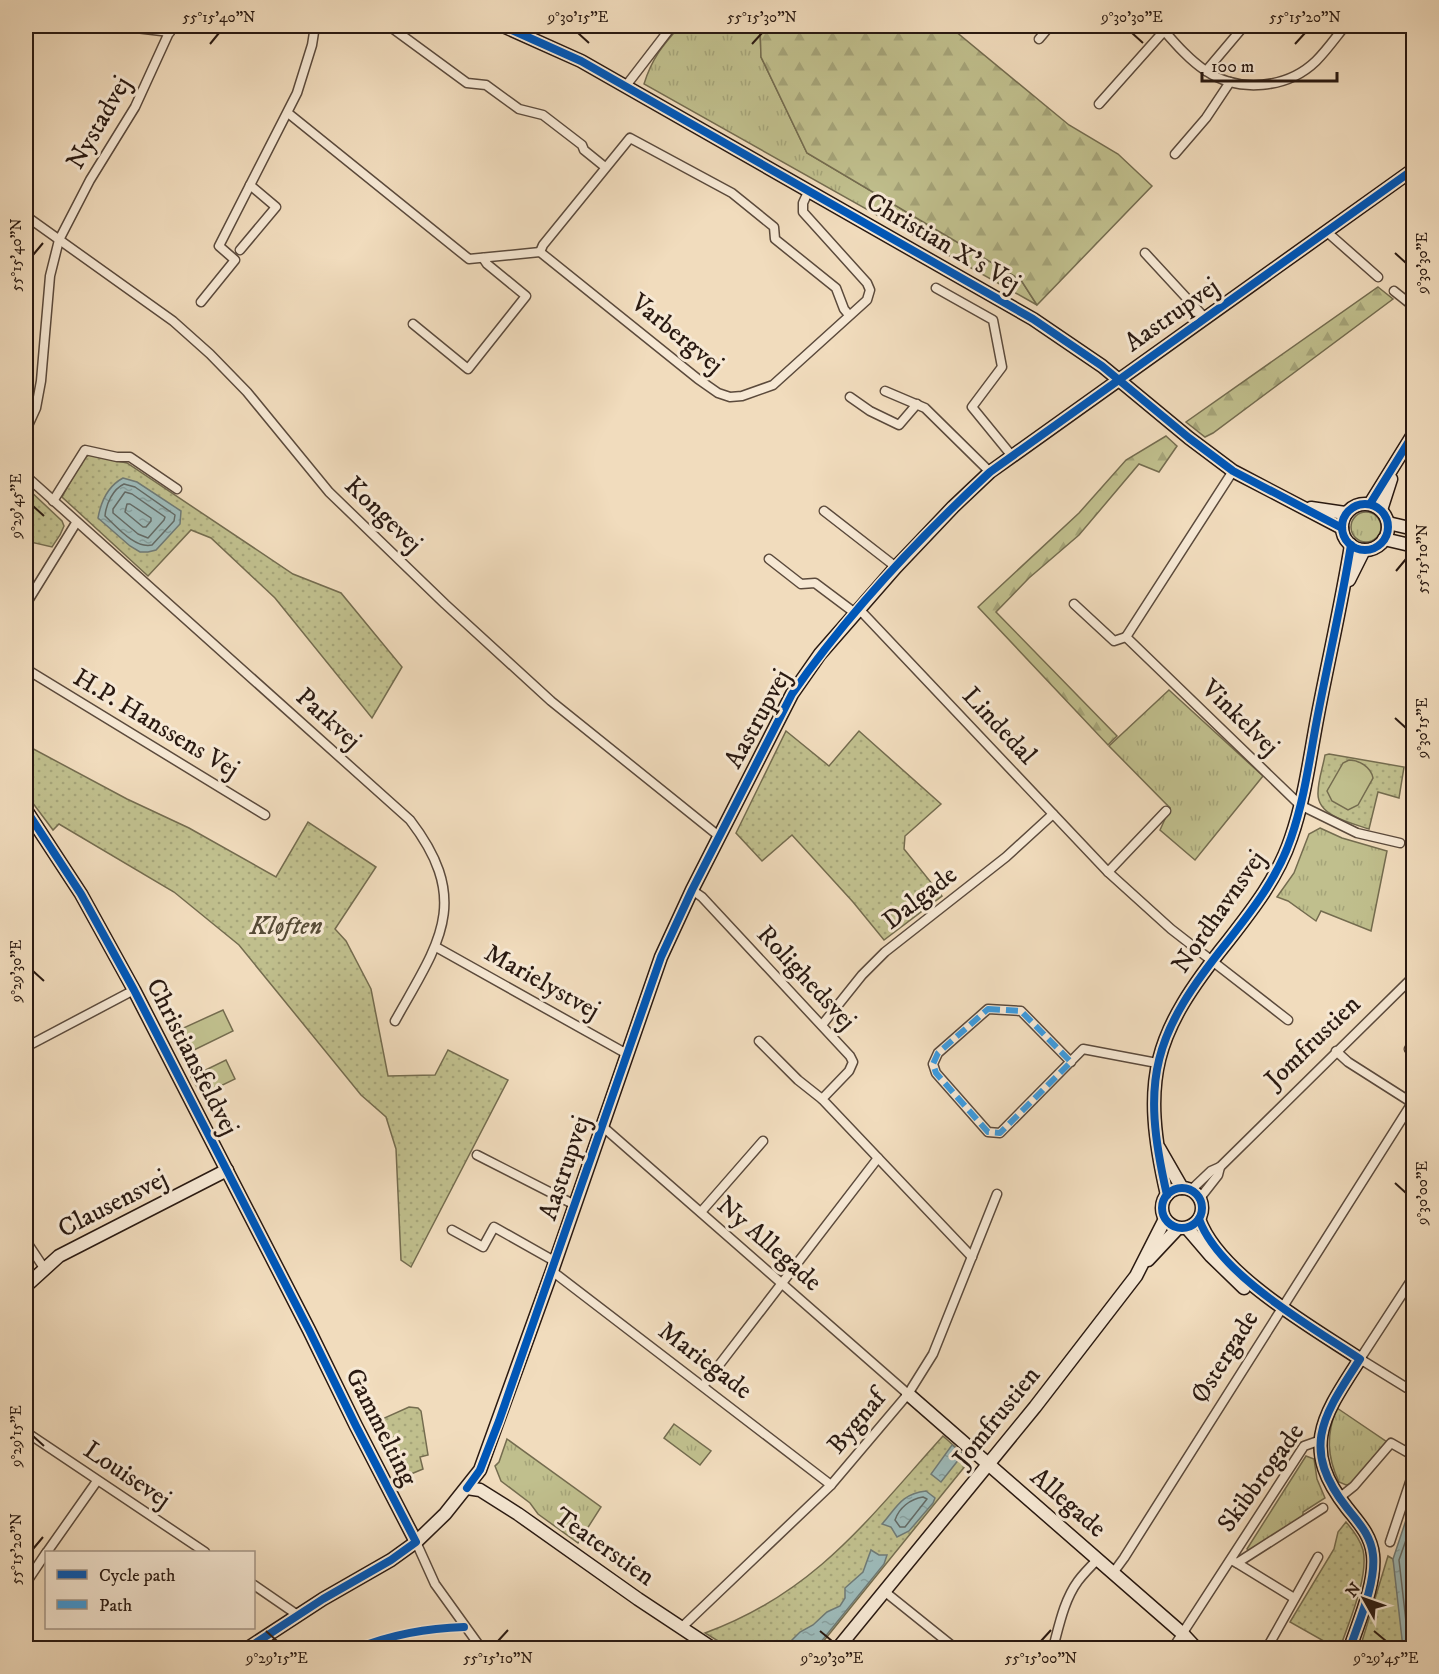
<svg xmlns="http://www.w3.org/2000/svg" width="1439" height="1674" viewBox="0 0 1439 1674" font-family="'IM FELL DW Pica',serif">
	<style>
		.grass { fill: url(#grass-tufts); stroke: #746c4f; stroke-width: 1.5 }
		.forest { fill: url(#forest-firs); stroke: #746c4f; stroke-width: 1.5 }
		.park { fill: url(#park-dots); stroke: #746c4f; stroke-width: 1.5 }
		.pitch { fill: #c0bf8d; stroke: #746c4f; stroke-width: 1.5 }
		.water { fill: url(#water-ripples); stroke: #6f7a76; stroke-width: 1.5 }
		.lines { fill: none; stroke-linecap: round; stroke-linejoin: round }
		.shore { stroke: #636a65; stroke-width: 1.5 }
		.street-casing { stroke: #5b4a3c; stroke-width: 11 }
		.secondary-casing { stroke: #291911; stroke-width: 15 }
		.street { stroke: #f6e8d4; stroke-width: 8 }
		.secondary { stroke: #f6e8d4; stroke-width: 12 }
		.quiet { stroke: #3d9bde; stroke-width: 6; stroke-dasharray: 12 6; stroke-linecap: butt }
		.cycleway-casing { stroke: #f6e8d4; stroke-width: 11 }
		.cycleway { stroke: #0057b8; stroke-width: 8 }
		.ticks { fill: none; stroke: #291911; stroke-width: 2 }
		.labels { text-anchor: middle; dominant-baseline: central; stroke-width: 6; stroke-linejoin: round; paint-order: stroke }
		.street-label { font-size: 26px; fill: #291911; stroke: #f6e8d4 }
		.park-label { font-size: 26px; font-style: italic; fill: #564b36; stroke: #f6e8d4 }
		.neatline { fill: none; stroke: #291911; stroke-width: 2 }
		.ticks-label { font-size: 15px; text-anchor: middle; fill: #291911 }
	</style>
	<defs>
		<pattern id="grass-tufts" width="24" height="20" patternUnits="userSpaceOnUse" patternTransform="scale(1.5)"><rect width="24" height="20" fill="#c0bf8d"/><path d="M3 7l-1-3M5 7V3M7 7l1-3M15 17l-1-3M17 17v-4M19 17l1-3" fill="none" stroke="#a5a479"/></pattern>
		<pattern id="forest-firs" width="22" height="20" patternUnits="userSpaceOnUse" patternTransform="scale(1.5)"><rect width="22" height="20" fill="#c0bf8d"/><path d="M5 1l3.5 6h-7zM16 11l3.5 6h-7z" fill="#a5a479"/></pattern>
		<pattern id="park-dots" width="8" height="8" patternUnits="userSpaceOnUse" patternTransform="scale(1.5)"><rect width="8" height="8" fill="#c0bf8d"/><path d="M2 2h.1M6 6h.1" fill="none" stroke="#a5a479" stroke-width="1.8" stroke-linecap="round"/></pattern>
		<pattern id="water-ripples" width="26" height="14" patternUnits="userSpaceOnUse" patternTransform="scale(1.5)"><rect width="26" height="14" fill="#9dbab9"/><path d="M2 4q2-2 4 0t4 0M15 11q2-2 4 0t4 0" fill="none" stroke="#879f9e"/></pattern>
	</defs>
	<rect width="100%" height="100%" fill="#f1dcbd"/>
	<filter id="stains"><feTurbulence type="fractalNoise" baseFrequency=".00333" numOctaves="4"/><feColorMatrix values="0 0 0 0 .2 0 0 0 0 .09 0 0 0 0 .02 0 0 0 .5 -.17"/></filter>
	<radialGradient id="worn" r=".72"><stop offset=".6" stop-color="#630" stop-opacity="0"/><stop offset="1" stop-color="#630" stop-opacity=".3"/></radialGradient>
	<g class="grass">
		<path d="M680,26H760L761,57L807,153L1021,280L1037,305L644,84C652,58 663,45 680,26Z"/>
		<circle cx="1366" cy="527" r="15"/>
		<polygon points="1169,690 1263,776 1195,860 1160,830 1170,808 1109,746"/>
		<polygon points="1320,828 1342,838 1387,851 1371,931 1321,911 1316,921 1288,901 1277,897 1294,873 1309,834"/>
		<path d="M1337,1408L1387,1442L1351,1484L1346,1485L1339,1482C1327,1457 1326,1434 1337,1408Z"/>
		<polygon points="674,1424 711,1451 700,1465 664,1438"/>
		<polygon points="507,1439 601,1507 578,1543 538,1514 530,1503 501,1481 495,1466 499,1462"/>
		<polygon points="1306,1456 1314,1459 1317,1479 1325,1498 1303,1512 1303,1516 1249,1551 1247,1549"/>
	</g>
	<g class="forest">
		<polygon points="760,26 949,26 1069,125 1118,154 1152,186 1037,305 1021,280 807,153 761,57"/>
		<polygon points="1378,287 1393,299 1213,433 1205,437 1186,422"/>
		<polygon points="1166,436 1177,446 1159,472 1139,464 1079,535 1029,578 996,612 1117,736 1108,745 978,607 1079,513 1126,460"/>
	</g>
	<g class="park">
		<polygon points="89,455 127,463 293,574 341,593 402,667 372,718 275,598 211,538 191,530 148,576 62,497 83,459"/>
		<polygon points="26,487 62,521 64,526 60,535 52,547 26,541"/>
		<polygon points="786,731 829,766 859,731 941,804 905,836 904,849 942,896 884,940 853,902 792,835 762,861 736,833"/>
		<polygon points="26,745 127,799 189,828 276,877 308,822 376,867 335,929 346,941 371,989 388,1076 435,1075 448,1050 508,1080 411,1267 401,1260 396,1149 386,1117 361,1095 239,945 174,892 59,824 53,830 26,794"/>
		<path d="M1329,754L1404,767L1399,798L1378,792L1369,829C1351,823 1317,816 1318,793C1318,780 1323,767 1325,755Z"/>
		<polygon points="409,1407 418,1408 421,1411 428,1455 420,1457 423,1469 399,1479 371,1424"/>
		<path d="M943,1436L970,1460L818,1648H734L723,1644L705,1633C815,1593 868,1519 943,1436Z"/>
		<path d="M1346,1522C1353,1530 1360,1539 1363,1550C1369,1576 1349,1622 1340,1648H1336L1290,1622L1334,1549L1338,1532Z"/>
		<polygon points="1388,1556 1393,1559 1413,1648 1360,1648"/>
	</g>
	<g class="pitch">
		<path d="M1349,760C1359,760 1371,767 1373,778L1358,805L1348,810L1332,801L1327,791L1343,763Z"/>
		<polygon points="223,1010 233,1031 190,1052 179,1030"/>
		<polygon points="226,1060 235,1079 202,1095 191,1077"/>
	</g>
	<g class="water">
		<path d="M123,478L137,482L181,511L180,524L156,550L148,552H140L130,546L98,518C101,501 108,486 123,478Z"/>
		<polygon points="952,1445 963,1454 941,1482 931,1474"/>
		<path d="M926,1491L935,1498L933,1503L909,1531L897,1537L891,1527L882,1524C897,1507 901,1494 926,1491Z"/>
		<polygon points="1413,1499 1413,1648 1403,1648 1393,1559"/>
		<polygon points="871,1550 879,1555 887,1555 884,1564 816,1648 788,1648 792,1640 800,1632 813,1625 827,1612 840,1606 845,1598 845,1588 863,1572"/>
	</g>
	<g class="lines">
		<g class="shore">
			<path d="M124,484L135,487L175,515L174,521L152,545C135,549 117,527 105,516C106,504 113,489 124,484Z"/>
			<polygon points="125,492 132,494 165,517 164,520 148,538 138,534 113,513 113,509"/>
			<polygon points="127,504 130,504 151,518 151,521 146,527 143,527 125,512"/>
			<path d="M923,1497L927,1499L905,1527H900L895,1520C899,1508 910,1499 923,1497Z"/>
			<polyline points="1414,1540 1407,1561 1414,1621"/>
			<polyline points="1409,1648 1399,1560 1414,1517"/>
		</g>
		<defs>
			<g id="street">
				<polyline points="119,26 170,32"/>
				<polyline points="368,26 392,28 467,83 486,85 519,109 543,115 582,145 584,150 605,167"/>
				<path d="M1160,26C1174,42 1188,59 1206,71C1239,93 1287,89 1316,61C1327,50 1336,37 1345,26"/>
				<polyline points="1039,39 1050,26"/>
				<polyline points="1206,71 1244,26"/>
				<polyline points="625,87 672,26"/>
				<polyline points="1099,104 1164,31"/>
				<polyline points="288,113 469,259 540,252 698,379 718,393 730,397 742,396 773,385 867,300 870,290 867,283 803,212 803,203 809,190"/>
				<polyline points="1175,154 1206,118 1230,82"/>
				<polyline points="26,216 173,321 210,354 247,392 329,492 445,604 551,701 720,837"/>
				<polyline points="1327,232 1378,277"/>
				<polyline points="240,250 276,207 250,185"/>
				<polyline points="540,252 543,245 630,138 732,193 774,227 775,239 836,288 844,309 849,315"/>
				<polyline points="1145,253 1205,318"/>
				<polyline points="936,288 993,320 1002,367 972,407 1012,456"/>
				<polyline points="1394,291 1414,307"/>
				<polyline points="201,302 235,260 219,246 297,93 312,45 315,26"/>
				<polyline points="413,324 468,369 526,296 487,264 483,258"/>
				<polyline points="885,391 925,408 990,472"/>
				<polyline points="850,397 870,411 899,425 917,404"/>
				<polyline points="26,430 36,408 41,381 50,276 59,240 90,180 135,107 172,26"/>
				<polyline points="1233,471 1126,637 1300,805 1357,833 1400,843"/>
				<path d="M26,476L410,820C473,902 438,944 395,1021"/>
				<polyline points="53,501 85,450 117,457 130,457 177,489"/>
				<polyline points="824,511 896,567"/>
				<polyline points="769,559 801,584 815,583 855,613"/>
				<polyline points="26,604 76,523"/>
				<polyline points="1074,604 1114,641 1126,637"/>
				<polyline points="859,609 1108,872 1171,929 1288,1020"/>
				<polyline points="26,669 265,815"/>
				<polyline points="1108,872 1166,811"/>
				<polyline points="692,890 702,897 850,1056 853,1062 849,1071 822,1099 972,1257"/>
				<polyline points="436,947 627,1054"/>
				<polyline points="822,1025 862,975 885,952 1006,857 1053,814"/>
				<polyline points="759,1041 798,1080 822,1099"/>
				<polyline points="1414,1043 1409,1049 1414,1051"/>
				<polyline points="26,1047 134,990"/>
				<polyline points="1336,1051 1348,1062 1414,1104"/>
				<polyline points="1071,1062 1021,1011 988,1009 938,1053 933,1064 936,1073 988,1132 1000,1133 1083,1049 1157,1063"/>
				<polyline points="602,1126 908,1394"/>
				<polyline points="477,1155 575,1205"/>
				<polyline points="1191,1190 1211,1171 1220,1167 1414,976"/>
				<polyline points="1200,1198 1218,1175 1220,1167"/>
				<polyline points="701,1212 763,1141"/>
				<polyline points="452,1230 483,1247 494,1227 556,1262"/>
				<polyline points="26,1241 44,1268"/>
				<polyline points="552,1271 831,1485"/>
				<polyline points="703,1386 878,1158"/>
				<polyline points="1407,1388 1360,1359 1414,1276"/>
				<polyline points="26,1432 205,1552"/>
				<polyline points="1339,1498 1354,1486 1391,1443 1414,1456"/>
				<polyline points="416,1542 435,1584 481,1648"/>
				<polyline points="1390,1542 1414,1470"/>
				<polyline points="47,1552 97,1481"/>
				<polyline points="1231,1560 1237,1563 1323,1508"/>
				<polyline points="1237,1563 1294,1598"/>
				<polyline points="1113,1573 1124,1558 1412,1103"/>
				<polyline points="26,1583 46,1553"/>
				<polyline points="254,1585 299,1616"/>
				<polyline points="884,1591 955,1648"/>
				<polyline points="681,1628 831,1485 908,1394 933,1354 997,1194"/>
				<path d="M1053,1648C1059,1626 1064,1600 1078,1581C1084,1573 1091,1566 1098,1559"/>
				<polyline points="1173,1648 1304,1446 1321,1440"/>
				<polyline points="1267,1648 1318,1557"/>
			</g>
			<g id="secondary">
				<polyline points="503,26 581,61 1033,319 1102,366 1189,438 1233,471 1342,528"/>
				<circle cx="1365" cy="527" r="23"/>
				<polyline points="1370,504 1414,433"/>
				<polyline points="1311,508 1345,513"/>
				<polyline points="1381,510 1391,479"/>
				<polyline points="1388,523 1414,529"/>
				<polyline points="1384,539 1414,546"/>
				<polyline points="1349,580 1364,550"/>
				<polyline points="26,810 81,894 134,990 309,1330 356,1426 416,1542"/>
				<polyline points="1159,1148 1182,1188"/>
				<circle cx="1182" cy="1208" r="20"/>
				<path d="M1167,1195C1140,1078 1153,1034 1228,941C1253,909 1278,877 1291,838C1305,798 1310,755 1318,714C1329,657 1342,601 1351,545"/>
				<path d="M1199,1219C1219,1275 1312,1327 1360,1359C1324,1415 1299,1447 1347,1508C1358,1522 1371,1535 1373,1555C1376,1583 1359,1621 1350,1648"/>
				<polyline points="1187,1228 1211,1256 1244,1288"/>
				<polyline points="1148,1260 1178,1228"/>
				<polyline points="26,1286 59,1256 227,1170"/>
				<polyline points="908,1394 1183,1634 1196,1648"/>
				<polyline points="467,1488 480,1490 518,1514 638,1599 712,1648"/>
				<polyline points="248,1648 323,1599 391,1560 416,1542 445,1514 480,1470 552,1271 661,957 692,890 770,737 792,694 820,654 896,567 953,507 990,472 1414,169"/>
				<polyline points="838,1648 1035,1407 1136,1276 1165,1219"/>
			</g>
		</defs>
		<use href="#street" class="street-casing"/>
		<use href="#secondary" class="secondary-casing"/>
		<use href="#street" class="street"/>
		<use href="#secondary" class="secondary"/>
		<polygon class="quiet" points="988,1009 1021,1011 1071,1062 1000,1133 988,1132 936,1073 933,1064 938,1053"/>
		<defs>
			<g id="cycleway">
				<polyline points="503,26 581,61 1033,319 1102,366 1189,438 1233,471 1342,528"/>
				<circle cx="1365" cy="527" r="23"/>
				<polyline points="1370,504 1414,433"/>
				<polyline points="26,810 81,894 134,990 309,1330 356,1426 416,1542 391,1560 323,1599 248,1648"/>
				<circle cx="1182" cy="1208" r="20"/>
				<path d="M1167,1195C1140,1078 1153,1034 1228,941C1253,909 1278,877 1291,838C1305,798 1310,755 1318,714C1329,657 1342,601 1351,545"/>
				<path d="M1199,1219C1219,1275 1312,1327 1360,1359C1324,1415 1299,1447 1347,1508C1358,1522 1371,1535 1373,1555C1376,1583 1359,1621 1350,1648"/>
				<path d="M467,1488L480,1470L499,1421L661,957L692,890L792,694C848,613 918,539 990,472L1414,169"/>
				<path d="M358,1648C391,1635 429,1628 464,1627"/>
			</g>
		</defs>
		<use href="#cycleway" class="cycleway-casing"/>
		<use href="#cycleway" class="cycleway"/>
	</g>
	<path class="ticks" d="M578,33L589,43M1132,33L1143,43M210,44L219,33M752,44L762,33M1295,44L1305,33M1395,253L1406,263M33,255L43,243M33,506L44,516M1396,571L1406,559M1395,718L1406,728M33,971L44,981M1395,1183L1406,1193M33,1436L44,1446M33,1549L43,1537M266,1631L277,1641M820,1631L832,1641M1374,1631L1386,1641M498,1641L508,1630M1041,1641L1051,1630"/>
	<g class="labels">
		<g class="street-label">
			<text transform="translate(99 123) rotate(-60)">Nystadvej</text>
			<text transform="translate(943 243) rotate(30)">Christian X's Vej</text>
			<text transform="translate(1172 315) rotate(-35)">Aastrupvej</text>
			<text transform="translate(677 334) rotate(39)">Varbergvej</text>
			<text transform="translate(383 515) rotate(44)">Kongevej</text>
			<text transform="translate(1240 718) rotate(44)">Vinkelvej</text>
			<text transform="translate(328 719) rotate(42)">Parkvej</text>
			<text transform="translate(758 719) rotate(-61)">Aastrupvej</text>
			<text transform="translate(156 724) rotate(31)">H.P. Hanssens Vej</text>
			<text transform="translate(999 726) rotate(47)">Lindedal</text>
			<text transform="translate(920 898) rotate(-38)">Dalgade</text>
			<text transform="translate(1219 912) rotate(-55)">Nordhavnsvej</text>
			<text transform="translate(806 978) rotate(47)">Rolighedsvej</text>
			<text transform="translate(542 982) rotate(29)">Marielystvej</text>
			<text transform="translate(1313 1042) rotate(-44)">Jomfrustien</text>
			<text transform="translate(192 1057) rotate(63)">Christiansfeldvej</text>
			<text transform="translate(565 1168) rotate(-71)">Aastrupvej</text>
			<text transform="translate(113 1204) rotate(-27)">Clausensvej</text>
			<text transform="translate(769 1244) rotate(41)">Ny Allegade</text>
			<text transform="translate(1225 1357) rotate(-58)">Østergade</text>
			<text transform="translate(705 1361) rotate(37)">Mariegade</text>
			<text transform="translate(997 1417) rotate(-51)">Jomfrustien</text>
			<text transform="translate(857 1422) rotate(-50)">Bygnaf</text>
			<text transform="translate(381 1427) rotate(63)">Gammelting</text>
			<text transform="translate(127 1475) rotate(34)">Louisevej</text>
			<text transform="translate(1261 1478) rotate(-54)">Skibbrogade</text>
			<text transform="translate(1068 1503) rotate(41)">Allegade</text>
			<text transform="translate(604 1547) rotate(35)">Teaterstien</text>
		</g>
		<g class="park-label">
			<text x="286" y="926">Kløften</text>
		</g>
	</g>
	<rect width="1439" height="1674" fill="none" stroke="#f1dcbd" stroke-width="66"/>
	<rect x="45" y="1551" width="210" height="78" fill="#f6e8d4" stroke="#a49586" stroke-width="1.5"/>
	<rect x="57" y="1570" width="30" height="9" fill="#0057b8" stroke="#a49586" stroke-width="1.5"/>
	<text x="99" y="1581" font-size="18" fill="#291911">Cycle path</text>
	<rect x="57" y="1600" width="30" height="9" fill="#3d9bde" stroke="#a49586" stroke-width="1.5"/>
	<text x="99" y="1611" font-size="18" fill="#291911">Path</text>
	<g transform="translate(1364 1599) rotate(310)" stroke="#f6e8d4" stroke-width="4.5" paint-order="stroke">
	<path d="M0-4.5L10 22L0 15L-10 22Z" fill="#291911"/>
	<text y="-9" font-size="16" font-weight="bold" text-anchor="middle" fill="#291911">N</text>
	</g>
	<path d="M1202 72v9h135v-9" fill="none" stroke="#291911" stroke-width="3"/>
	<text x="1211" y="72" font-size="18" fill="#291911" stroke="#f6e8d4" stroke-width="4.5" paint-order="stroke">100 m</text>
	<rect x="33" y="33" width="1373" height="1608" class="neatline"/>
	<g class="ticks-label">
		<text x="219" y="22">55°15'40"N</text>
		<text x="578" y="22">9°30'15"E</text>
		<text x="762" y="22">55°15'30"N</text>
		<text x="1132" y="22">9°30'30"E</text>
		<text x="1305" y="22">55°15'20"N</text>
		<text transform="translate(16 255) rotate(-90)" y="5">55°15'40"N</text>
		<text transform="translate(1422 263) rotate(-90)" y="5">9°30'30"E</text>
		<text transform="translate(16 506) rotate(-90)" y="5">9°29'45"E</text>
		<text transform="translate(1422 559) rotate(-90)" y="5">55°15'10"N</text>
		<text transform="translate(1422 728) rotate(-90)" y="5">9°30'15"E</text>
		<text transform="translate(16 971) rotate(-90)" y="5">9°29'30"E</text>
		<text transform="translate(1422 1193) rotate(-90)" y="5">9°30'00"E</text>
		<text transform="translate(16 1436) rotate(-90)" y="5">9°29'15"E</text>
		<text transform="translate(16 1549) rotate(-90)" y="5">55°15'20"N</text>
		<text x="277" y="1663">9°29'15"E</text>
		<text x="498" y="1663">55°15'10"N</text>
		<text x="832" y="1663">9°29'30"E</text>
		<text x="1041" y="1663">55°15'00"N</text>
		<text x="1386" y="1663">9°29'45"E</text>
	</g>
	<rect width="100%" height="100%" filter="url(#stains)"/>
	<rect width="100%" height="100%" fill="url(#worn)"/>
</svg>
